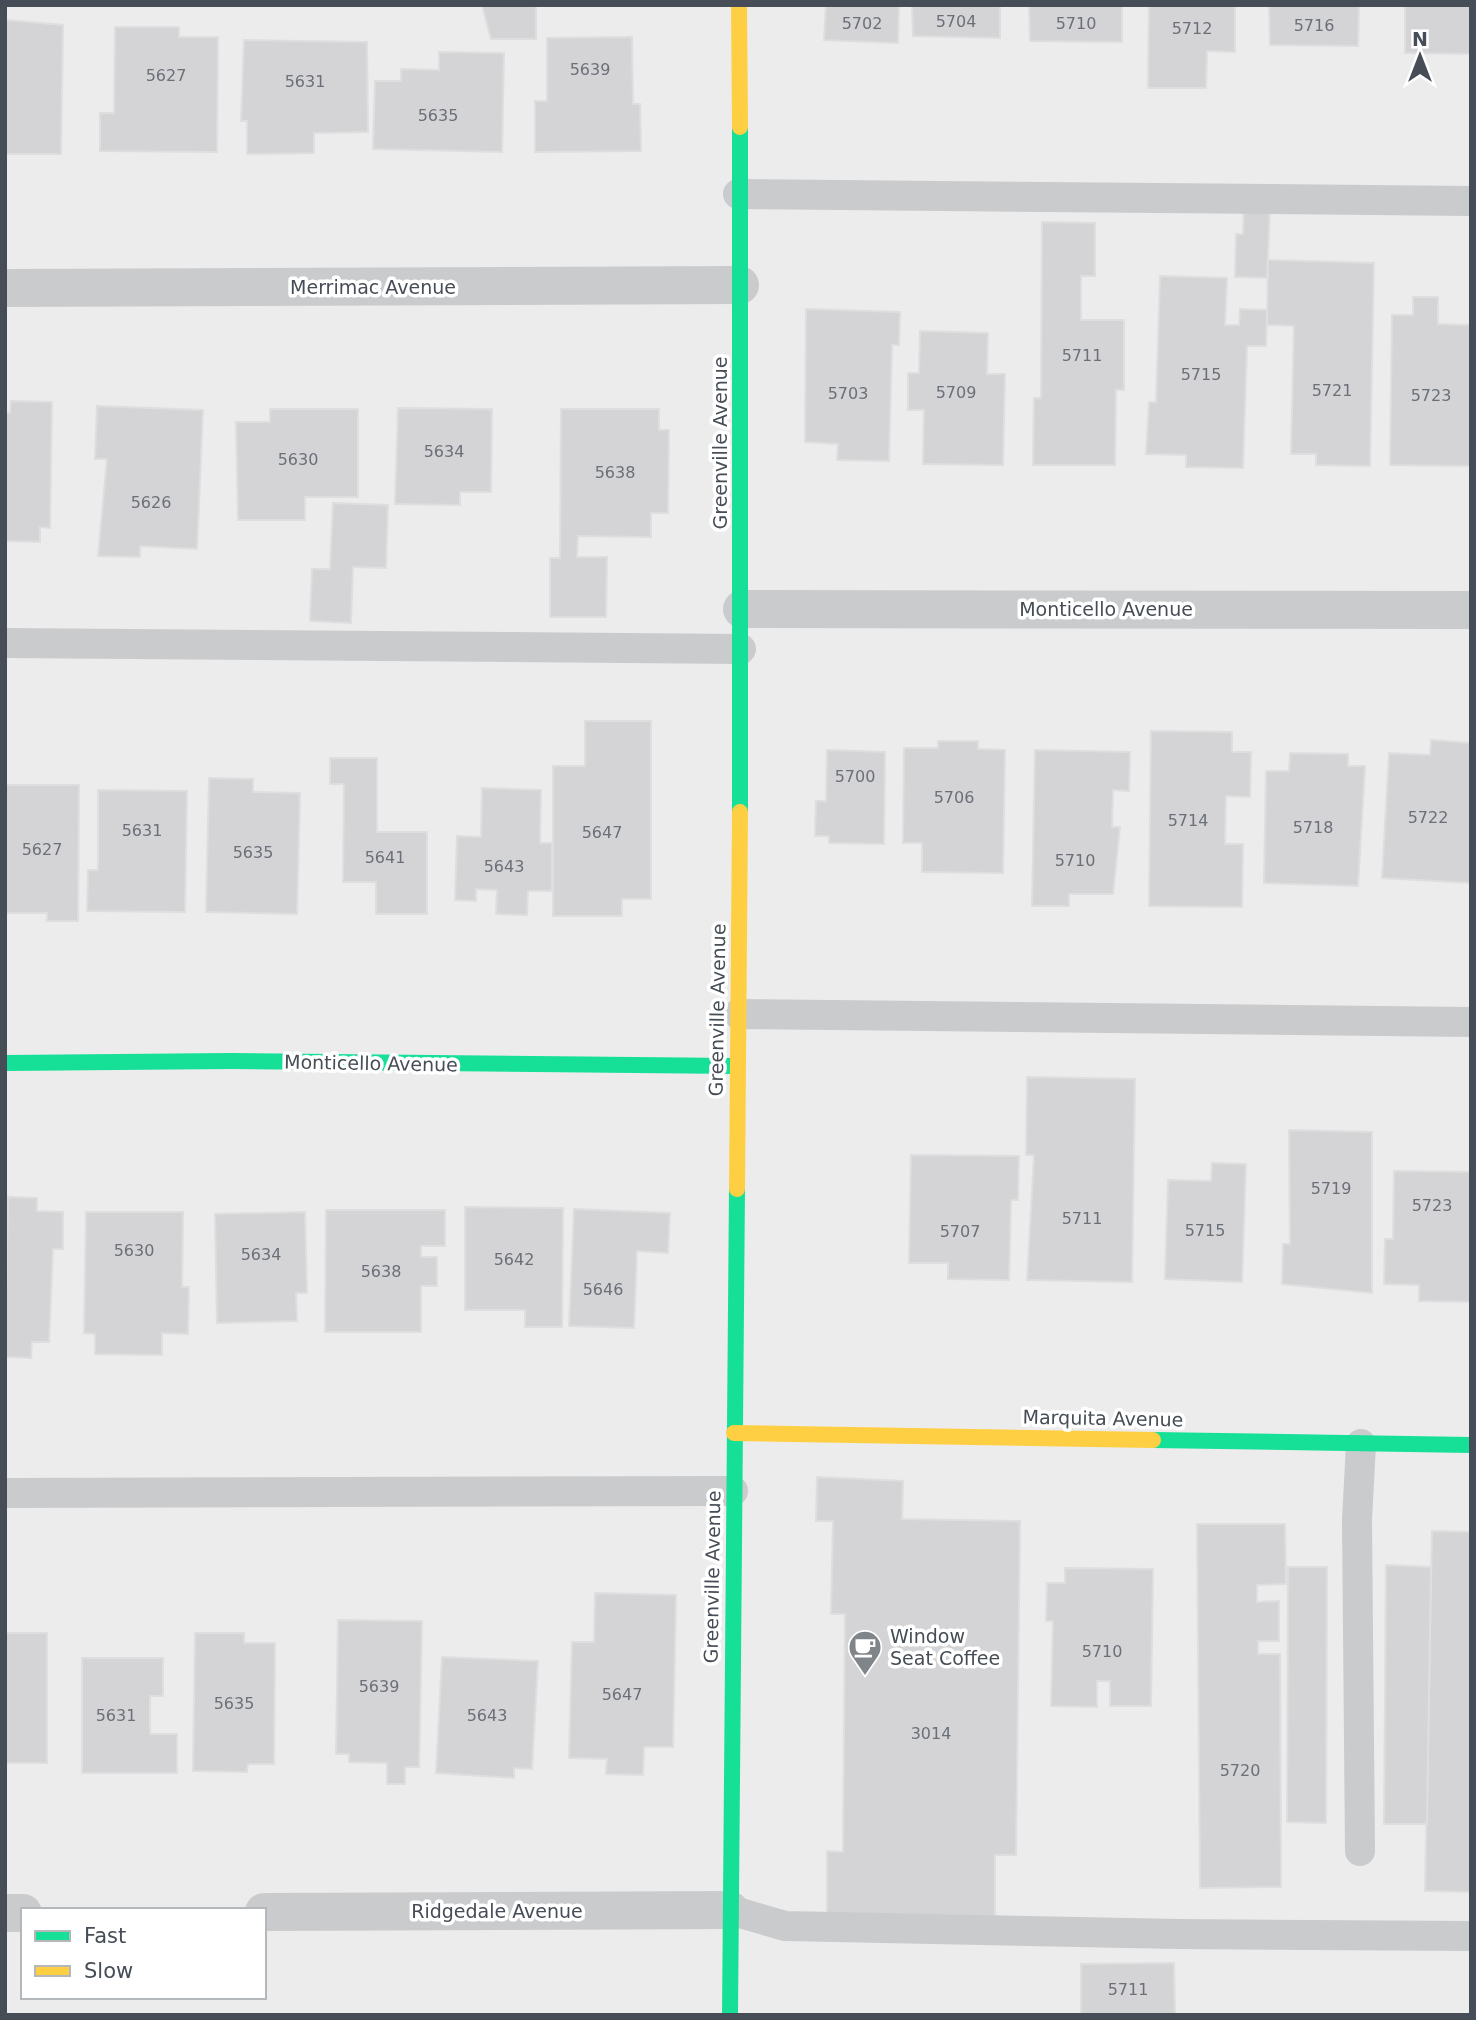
<svg xmlns="http://www.w3.org/2000/svg" width="1476" height="2020" viewBox="0 0 1476 2020" font-family="'DejaVu Sans',sans-serif">
	<style>
		.building { fill: #d4d4d7; stroke: #dededf; stroke-width: 2 }
		.lines { fill: none; stroke-linecap: round; stroke-linejoin: round }
		.lane { stroke: #c9cbcd; stroke-width: 30 }
		.street { stroke: #c9cbcd; stroke-width: 38 }
		.fast { stroke: #16e098; stroke-width: 16 }
		.slow { stroke: #ffcf43; stroke-width: 16 }
		.labels { text-anchor: middle; dominant-baseline: central; stroke-width: 7; stroke-linejoin: round; paint-order: stroke }
		.number-label { font-size: 16px; fill: #6b7078 }
		.street-label { font-size: 19px; fill: #464d56; stroke: #fff }
		.poi-label { font-size: 19px; fill: #464d56; stroke: #fff; text-anchor: start }
	</style>
	<rect width="100%" height="100%" fill="#edecec"/>
	<g class="building">
		<polygon points="482,5 536,5 536,39 491,39"/>
		<polygon points="826,5 899,5 898,43 824,40"/>
		<polygon points="912,5 1000,5 1000,38 913,36"/>
		<polygon points="1029,5 1122,5 1122,42 1030,41"/>
		<polygon points="1149,5 1235,5 1235,52 1207,51 1206,88 1148,88"/>
		<polygon points="1269,5 1359,5 1358,46 1270,45"/>
		<polygon points="1405,5 1471,5 1471,54 1405,53"/>
		<polygon points="5,20 63,25 61,154 5,154"/>
		<polygon points="115,27 179,27 179,37 218,37 217,152 100,151 100,113 114,113"/>
		<polygon points="632,37 633,104 640,104 641,151 535,152 535,101 547,101 547,38"/>
		<polygon points="244,40 367,42 368,132 314,133 314,153 247,154 247,121 241,121"/>
		<polygon points="439,52 504,53 502,152 373,149 375,81 401,81 401,69 439,70"/>
		<polygon points="1244,204 1270,205 1267,278 1235,277 1236,234 1243,234"/>
		<polygon points="1042,222 1095,223 1095,276 1081,276 1081,320 1124,320 1124,390 1116,390 1115,465 1033,465 1034,398 1041,398"/>
		<polygon points="1268,260 1374,263 1370,466 1316,465 1316,454 1291,454 1294,326 1267,325"/>
		<polygon points="1160,276 1227,278 1225,325 1239,325 1240,309 1267,310 1266,346 1247,346 1243,468 1186,467 1186,455 1146,454 1149,402 1156,402"/>
		<polygon points="1413,297 1438,297 1438,324 1471,325 1471,466 1390,465 1392,315 1413,315"/>
		<polygon points="806,309 900,312 899,345 892,345 889,461 837,460 838,444 805,442"/>
		<polygon points="920,331 988,333 987,374 1005,374 1003,465 923,464 924,410 908,410 908,373 919,373"/>
		<polygon points="11,401 52,402 50,528 40,527 40,542 5,541 5,413 10,413"/>
		<polygon points="97,406 203,410 197,549 140,546 140,557 98,556 107,459 95,459"/>
		<polygon points="398,408 492,409 491,492 460,492 460,505 395,504"/>
		<polygon points="270,409 358,409 358,497 305,497 305,520 238,520 236,422 270,422"/>
		<polygon points="561,409 659,409 659,430 669,430 668,513 651,513 651,537 578,536 577,557 607,557 606,617 550,617 550,558 560,558"/>
		<polygon points="333,503 388,505 386,568 353,567 351,623 310,621 312,569 330,569"/>
		<polygon points="585,721 651,721 651,899 622,899 622,916 553,916 553,766 585,766"/>
		<polygon points="1151,731 1232,732 1232,752 1251,752 1250,797 1226,796 1225,844 1243,844 1242,907 1149,906"/>
		<polygon points="1431,740 1471,743 1471,883 1382,878 1389,753 1430,755"/>
		<polygon points="938,741 978,741 978,749 1005,750 1003,873 922,872 922,843 903,843 904,748 938,748"/>
		<polygon points="827,750 885,752 884,844 829,843 829,836 815,836 816,801 826,801"/>
		<polygon points="1035,750 1130,752 1129,791 1113,790 1112,827 1120,827 1113,894 1069,894 1069,906 1032,906"/>
		<polygon points="1290,753 1348,754 1348,766 1365,766 1358,886 1264,883 1266,771 1289,771"/>
		<polygon points="330,758 377,758 377,832 427,832 427,914 376,914 376,882 343,882 344,784 330,784"/>
		<polygon points="209,778 253,779 253,792 300,793 297,914 206,912"/>
		<polygon points="5,785 79,785 78,921 47,921 47,913 5,913"/>
		<polygon points="482,788 541,790 540,843 552,843 552,891 528,891 527,915 496,914 497,890 476,889 476,901 455,900 457,836 481,837"/>
		<polygon points="98,790 187,791 185,912 87,911 88,870 98,870"/>
		<polygon points="1027,1077 1135,1079 1132,1282 1027,1280 1034,1155 1026,1155"/>
		<polygon points="1289,1130 1372,1132 1372,1293 1282,1284 1283,1244 1290,1244"/>
		<polygon points="911,1155 1019,1156 1018,1200 1011,1200 1009,1280 948,1279 948,1263 909,1263"/>
		<polygon points="1212,1163 1246,1164 1242,1282 1165,1279 1168,1180 1211,1181"/>
		<polygon points="1394,1171 1471,1172 1471,1302 1419,1301 1419,1285 1384,1284 1385,1239 1393,1239"/>
		<polygon points="8,1197 37,1198 37,1211 63,1212 63,1249 53,1249 49,1342 32,1342 31,1358 5,1357"/>
		<polygon points="465,1207 563,1208 562,1327 525,1327 525,1310 465,1310"/>
		<polygon points="574,1209 670,1213 668,1253 637,1251 634,1328 569,1326"/>
		<polygon points="326,1210 445,1210 445,1246 421,1246 421,1257 437,1257 437,1286 421,1286 421,1332 325,1332"/>
		<polygon points="86,1212 183,1212 182,1287 189,1287 188,1334 162,1333 162,1355 95,1354 95,1334 84,1333"/>
		<polygon points="305,1212 307,1293 296,1293 297,1321 217,1323 215,1214"/>
		<polygon points="817,1477 903,1481 902,1519 1020,1521 1016,1855 995,1855 995,1916 827,1914 827,1851 843,1852 845,1614 831,1614 833,1521 816,1521"/>
		<polygon points="1197,1524 1285,1524 1286,1584 1257,1585 1257,1602 1279,1601 1279,1641 1258,1641 1258,1654 1280,1654 1281,1887 1200,1888"/>
		<polygon points="1432,1531 1471,1532 1471,1892 1425,1891"/>
		<polygon points="1386,1565 1431,1567 1427,1824 1384,1824"/>
		<polygon points="1288,1567 1327,1567 1326,1823 1287,1822"/>
		<polygon points="1065,1568 1153,1569 1151,1706 1110,1706 1110,1681 1097,1681 1097,1707 1051,1706 1053,1621 1046,1621 1047,1583 1065,1583"/>
		<polygon points="595,1593 676,1595 673,1747 644,1747 643,1775 606,1774 607,1759 569,1758 572,1642 594,1642"/>
		<polygon points="338,1620 422,1621 419,1767 405,1767 405,1784 387,1784 387,1763 349,1762 349,1754 336,1754"/>
		<rect x="5" y="1633" width="42" height="130"/>
		<polygon points="195,1633 244,1633 244,1643 275,1643 274,1764 248,1764 247,1772 193,1771"/>
		<polygon points="442,1657 538,1661 532,1769 514,1768 514,1778 436,1773"/>
		<polygon points="82,1658 163,1658 163,1696 150,1696 150,1734 177,1734 177,1773 82,1773"/>
		<polygon points="1174,1963 1175,2015 1081,2015 1081,1964"/>
	</g>
	<g class="lines">
		<g class="lane">
			<polyline points="738,194 1471,201"/>
			<polyline points="5,643 741,649"/>
			<polyline points="738,1014 1471,1022"/>
			<polyline points="5,1493 733,1491"/>
			<polyline points="1360,1851 1357,1520 1361,1444"/>
			<polyline points="730,1910 785,1926 1178,1934 1471,1936"/>
		</g>
		<g class="street">
			<polyline points="5,288 740,285"/>
			<polyline points="742,609 1471,610"/>
			<polyline points="264,1912 730,1910"/>
			<polyline points="5,1913 23,1913"/>
		</g>
		<g class="fast">
			<polyline points="740,127 740,812"/>
			<polyline points="5,1063 230,1061 736,1066"/>
			<polyline points="1153,1440 1471,1445"/>
			<polyline points="730,2015 737,1189"/>
		</g>
		<g class="slow">
			<polyline points="739,5 740,127"/>
			<polyline points="737,1189 740,812"/>
			<polyline points="734,1433 1153,1440"/>
		</g>
	</g>
	<defs>
		<symbol id="cafe-pin" viewBox="-11 -11 22 30"><path d="M0 17L-7.5 6A9.5 9.5 0 1 1 7.5 6Z" fill="#80858a" stroke="#fff"/><path d="M-5.5-4.5H6V0H3Q3 3.5 0 3.5H-2.5Q-5.5 3.5-5.5 0ZM3-3.2v2h1.7v-2ZM-6 4.5H4V6H-6Z" fill="#fff"/></symbol>
	</defs>
	<g fill-rule="evenodd">
		<use href="#cafe-pin" x="846" y="1628" width="38" height="52"/>
	</g>
	<g class="labels">
		<g class="number-label">
			<text x="956" y="21">5704</text>
			<text x="862" y="23">5702</text>
			<text x="1076" y="23">5710</text>
			<text x="1314" y="25">5716</text>
			<text x="1192" y="28">5712</text>
			<text x="590" y="69">5639</text>
			<text x="166" y="75">5627</text>
			<text x="305" y="81">5631</text>
			<text x="438" y="115">5635</text>
			<text x="1082" y="355">5711</text>
			<text x="1201" y="374">5715</text>
			<text x="1332" y="390">5721</text>
			<text x="956" y="392">5709</text>
			<text x="848" y="393">5703</text>
			<text x="1431" y="395">5723</text>
			<text x="444" y="451">5634</text>
			<text x="298" y="459">5630</text>
			<text x="615" y="472">5638</text>
			<text x="151" y="502">5626</text>
			<text x="855" y="776">5700</text>
			<text x="954" y="797">5706</text>
			<text x="1428" y="817">5722</text>
			<text x="1188" y="820">5714</text>
			<text x="1313" y="827">5718</text>
			<text x="142" y="830">5631</text>
			<text x="602" y="832">5647</text>
			<text x="42" y="849">5627</text>
			<text x="253" y="852">5635</text>
			<text x="385" y="857">5641</text>
			<text x="1075" y="860">5710</text>
			<text x="504" y="866">5643</text>
			<text x="1331" y="1188">5719</text>
			<text x="1432" y="1205">5723</text>
			<text x="1082" y="1218">5711</text>
			<text x="1205" y="1230">5715</text>
			<text x="960" y="1231">5707</text>
			<text x="134" y="1250">5630</text>
			<text x="261" y="1254">5634</text>
			<text x="514" y="1259">5642</text>
			<text x="381" y="1271">5638</text>
			<text x="603" y="1289">5646</text>
			<text x="1102" y="1651">5710</text>
			<text x="379" y="1686">5639</text>
			<text x="622" y="1694">5647</text>
			<text x="234" y="1703">5635</text>
			<text x="116" y="1715">5631</text>
			<text x="487" y="1715">5643</text>
			<text x="931" y="1733">3014</text>
			<text x="1240" y="1770">5720</text>
			<text x="1128" y="1989">5711</text>
		</g>
		<g class="street-label">
			<text x="373" y="287">Merrimac Avenue</text>
			<text transform="translate(720 443) rotate(-90)">Greenville Avenue</text>
			<text x="1106" y="609">Monticello Avenue</text>
			<text transform="translate(717 1010) rotate(-89)">Greenville Avenue</text>
			<text transform="translate(371 1063) rotate(1)">Monticello Avenue</text>
			<text transform="translate(1103 1418) rotate(1)">Marquita Avenue</text>
			<text transform="translate(712 1577) rotate(-89)">Greenville Avenue</text>
			<text x="497" y="1911">Ridgedale Avenue</text>
		</g>
		<g class="poi-label">
			<text x="890" y="1636">Window<tspan x="890" dy="22">Seat Coffee</tspan></text>
		</g>
	</g>
	<rect width="1476" height="2020" fill="none" stroke="#464d56" stroke-width="14"/>
	<rect x="21" y="1908" width="245" height="91" fill="#ffffff" stroke="#b5b8bb" stroke-width="2"/>
	<rect x="35" y="1931" width="35" height="10" fill="#16e098" stroke="#b5b8bb" stroke-width="2"/>
	<text x="84" y="1943" font-size="21" fill="#464d56">Fast</text>
	<rect x="35" y="1966" width="35" height="10" fill="#ffcf43" stroke="#b5b8bb" stroke-width="2"/>
	<text x="84" y="1978" font-size="21" fill="#464d56">Slow</text>
	<g transform="translate(1420 56)" stroke="#ffffff" stroke-width="5" paint-order="stroke">
	<path d="M0-5L12 26L0 18L-12 26Z" fill="#464d56"/>
	<text y="-10" font-size="19" font-weight="bold" text-anchor="middle" fill="#464d56">N</text>
	</g>
</svg>
